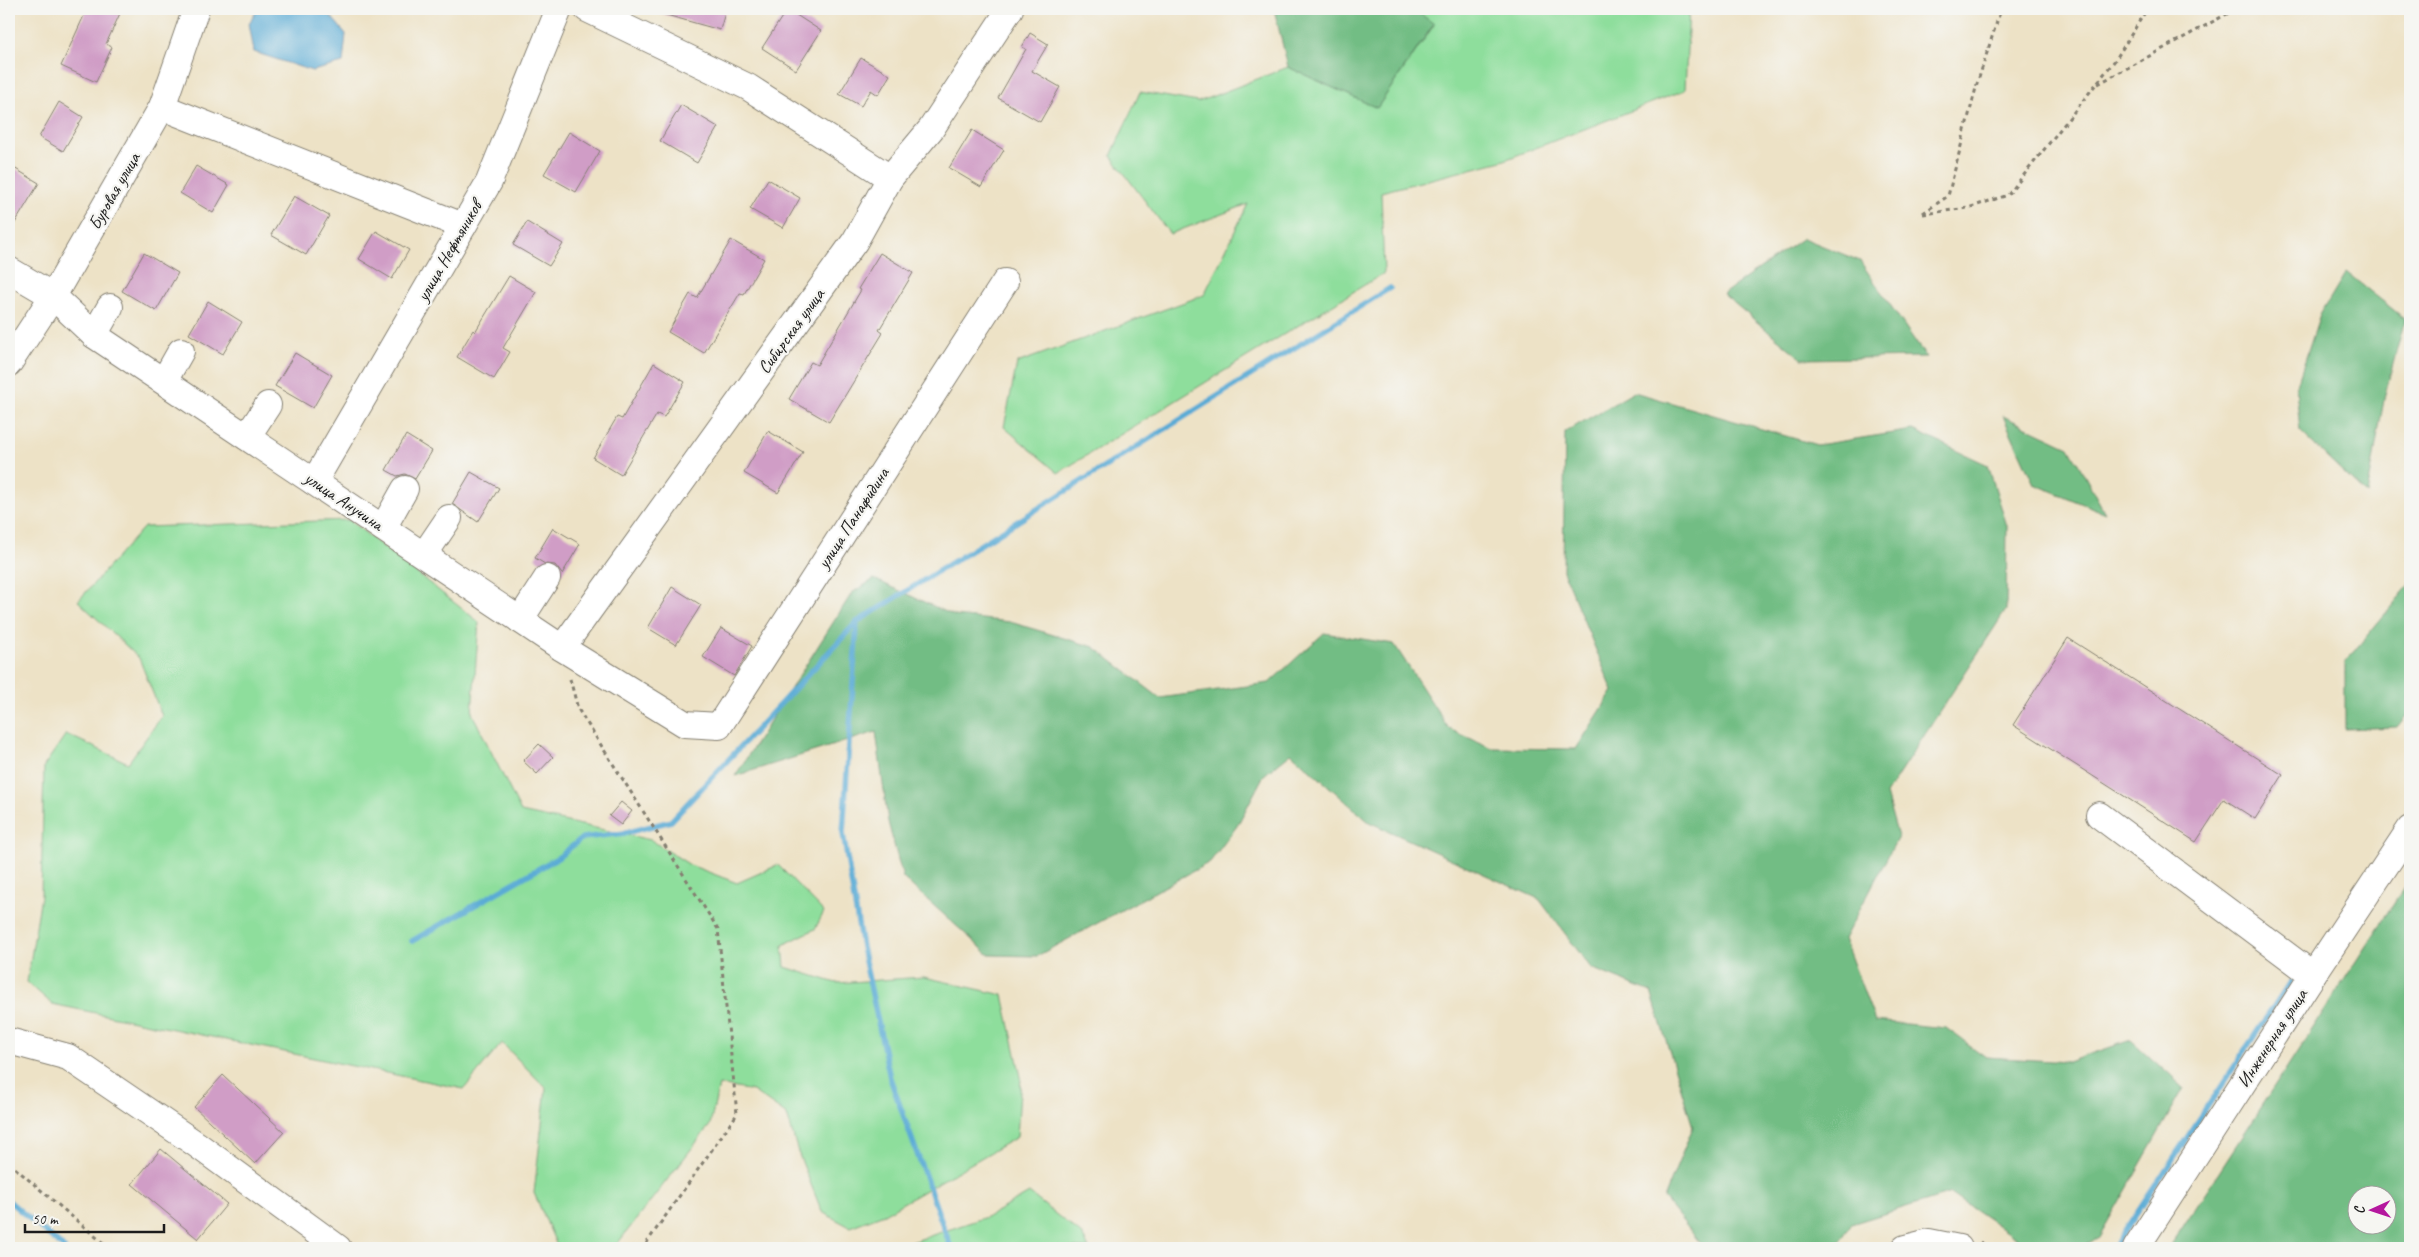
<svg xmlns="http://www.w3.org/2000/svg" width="2419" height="1257" viewBox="0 0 2419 1257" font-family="Caveat,sans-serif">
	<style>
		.green { fill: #8ede9c; stroke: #557d5c }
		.forest { fill: #72bd84; stroke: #476c50; fill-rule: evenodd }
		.water { fill: #5aabd5; stroke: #3b6478 }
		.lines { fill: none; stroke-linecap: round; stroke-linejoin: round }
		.stream { stroke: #5aabd5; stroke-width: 5.5 }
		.building { fill: #d09dc6 }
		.minor-casing { stroke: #847f71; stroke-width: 28 }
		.path { stroke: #847f71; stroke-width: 3; stroke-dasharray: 4 4; stroke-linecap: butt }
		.minor { stroke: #fff; stroke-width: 26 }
		.labels { text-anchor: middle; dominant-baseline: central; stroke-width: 4.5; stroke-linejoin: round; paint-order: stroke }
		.street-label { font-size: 18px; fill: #1c1c1c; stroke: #f6f6f2 }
	</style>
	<rect width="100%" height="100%" fill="#f6f6f2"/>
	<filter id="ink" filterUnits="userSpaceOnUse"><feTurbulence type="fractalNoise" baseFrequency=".02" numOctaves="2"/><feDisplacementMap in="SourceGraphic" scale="10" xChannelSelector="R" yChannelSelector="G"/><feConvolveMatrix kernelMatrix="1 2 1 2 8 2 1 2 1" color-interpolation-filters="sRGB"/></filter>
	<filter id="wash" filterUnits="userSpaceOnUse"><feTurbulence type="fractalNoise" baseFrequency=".0096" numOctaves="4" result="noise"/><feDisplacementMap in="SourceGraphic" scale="20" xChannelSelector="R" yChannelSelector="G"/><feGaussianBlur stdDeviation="1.12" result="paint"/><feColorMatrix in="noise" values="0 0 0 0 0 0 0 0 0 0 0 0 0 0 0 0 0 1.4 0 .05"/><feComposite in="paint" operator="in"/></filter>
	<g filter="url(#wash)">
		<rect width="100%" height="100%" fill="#ede2c6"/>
		<g class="green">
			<polygon points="1414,9 1689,9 1685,90 1502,161 1381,192 1384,273 1058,473 1004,427 1017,363 1204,295 1248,204 1170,234 1111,156 1140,92 1198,102 1288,67 1377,108 1434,25"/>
			<polygon points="349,520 479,622 472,713 521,812 651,840 690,865 737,883 778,865 824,912 815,929 783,945 785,967 836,983 924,977 1003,995 1021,1077 1017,1137 884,1214 850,1227 822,1212 798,1152 787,1115 753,1091 719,1085 710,1125 614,1248 558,1248 534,1193 546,1088 502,1043 464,1089 52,1004 27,982 41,896 44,766 66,734 128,763 162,716 139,658 78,601 144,527"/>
			<polygon points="1029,1193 1082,1235 1089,1248 894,1248 989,1216"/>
		</g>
		<g class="forest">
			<polygon points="1274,9 1414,9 1434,24 1377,108 1288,67"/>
			<polygon points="1803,238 1860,261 1926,357 1802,359 1723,294"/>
			<polygon points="2346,272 2405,319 2385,394 2367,495 2300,431 2296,388 2320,315"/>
			<polygon points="1634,392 1817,445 1913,430 1988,465 2007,526 2006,610 1886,794 1898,837 1844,939 1875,1021 1946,1028 1986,1057 2068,1062 2131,1040 2184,1088 2099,1237 2078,1248 2031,1248 1951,1193 1851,1224 1836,1248 1690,1248 1701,1244 1664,1198 1693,1127 1651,992 1591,968 1539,899 1369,822 1291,753 1264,775 1237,826 1210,862 1037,956 989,955 903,878 888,822 876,732 735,776 852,593 874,579 955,616 1010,622 1094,647 1160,698 1269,683 1324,633 1394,644 1449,729 1492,748 1576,749 1613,691 1563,571 1565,432"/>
			<polygon points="2003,416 2069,447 2105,513 2034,484"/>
			<polygon points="2410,584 2410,711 2397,727 2345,729 2345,662"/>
			<path d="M2410,879V1248H2169ZM2386,1194V1224H2356V1194Z"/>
		</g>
		<polygon class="water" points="258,9 316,9 329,14 346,34 343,63 312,71 254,52 249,23"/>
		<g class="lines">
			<g class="stream">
				<polyline points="857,622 843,833 862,947 890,1078 951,1248"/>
				<polyline points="412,941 559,857 582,838 625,833 671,821 857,622 1390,288"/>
				<polyline points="9,1201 64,1248"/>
				<polyline points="2114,1248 2290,982"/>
			</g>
		</g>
		<g id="blocks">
			<g class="building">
				<polygon points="87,9 122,9 106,44 112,47 96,82 61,66"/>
				<polygon points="660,9 726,9 720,30 659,13"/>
				<polygon points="787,9 821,31 796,70 762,48"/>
				<polygon points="1030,33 1048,44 1032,71 1060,87 1040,122 998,98 1026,49 1022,47"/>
				<polygon points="861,58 890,75 878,95 871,90 861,106 839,94"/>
				<polygon points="59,102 83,117 63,151 39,137"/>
				<polygon points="681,105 718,127 697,163 660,141"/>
				<polygon points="972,130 1004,150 981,187 949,168"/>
				<polygon points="569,132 600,151 576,192 544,174"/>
				<polygon points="9,165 39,183 9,233"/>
				<polygon points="196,166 229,185 213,213 180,193"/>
				<polygon points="768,179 800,198 783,228 750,209"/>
				<polygon points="294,196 329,216 306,255 271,235"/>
				<polygon points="527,222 563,244 549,266 513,245"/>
				<polygon points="376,231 409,250 392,279 359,259"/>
				<polygon points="731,240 764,259 744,294 740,293 704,353 668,332 690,294 697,298"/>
				<polygon points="144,253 178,273 156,311 122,291"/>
				<polygon points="880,253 913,273 879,330 883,333 829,422 789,399 811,362 817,365 861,290 858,289"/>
				<polygon points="509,276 536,292 503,348 510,352 494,379 457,357 473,330 475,332"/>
				<polygon points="208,301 242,322 223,354 189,334"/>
				<polygon points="295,353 332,375 313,408 275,386"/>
				<polygon points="654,363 685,382 664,417 657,414 621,475 593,458 617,417 622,419"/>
				<polygon points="768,431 803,452 778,493 744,473"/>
				<polygon points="406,435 432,451 415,479 405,474 397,476 386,470"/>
				<polygon points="471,472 499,488 478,522 452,504"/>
				<polygon points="553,528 580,544 562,574 555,565 545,564 535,558"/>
				<polygon points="672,587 701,605 676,645 648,628"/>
				<polygon points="721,628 752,646 734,676 703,657"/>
				<polygon points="2068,638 2283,775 2255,819 2224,799 2196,842 2013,725"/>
				<polygon points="539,744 553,757 537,774 523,761"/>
				<polygon points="621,802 632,811 621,825 609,816"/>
				<polygon points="223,1075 284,1132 255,1164 194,1107"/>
				<polygon points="161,1149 227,1204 198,1239 132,1184"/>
			</g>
		</g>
	</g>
	<g filter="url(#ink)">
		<use href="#blocks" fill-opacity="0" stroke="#847f71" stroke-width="1"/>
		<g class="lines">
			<defs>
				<g id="minor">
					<polyline points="587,9 748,87 890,178"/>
					<polyline points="162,107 463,226"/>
					<polyline points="9,270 53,296 94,335 562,648 685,724 719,726 1005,282"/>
					<polyline points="94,335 110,307"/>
					<polyline points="9,363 53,296 162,107 196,9"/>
					<polyline points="164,381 181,351"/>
					<polyline points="247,437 268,405"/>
					<polyline points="314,482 489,182 559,9"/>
					<polyline points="383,528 405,489"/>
					<polyline points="424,555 449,518"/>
					<polyline points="520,620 547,578"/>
					<polyline points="562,648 855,241 890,178 931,129 1010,9"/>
					<polyline points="2099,815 2313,975"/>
					<polyline points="9,1041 68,1057 196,1144 338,1248"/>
					<polyline points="1905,1248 1929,1242 1959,1248"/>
					<polyline points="2136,1248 2313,975 2410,829"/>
				</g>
			</defs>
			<use href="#minor" class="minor-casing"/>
			<g class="path">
				<polyline points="2098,84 2236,9"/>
				<polyline points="1923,213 1948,196 1977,84 2001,9"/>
				<polyline points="1923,214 1968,208 2008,195 2116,59 2147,9"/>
				<polyline points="570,679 578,709 718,929 737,1114 643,1248"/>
				<polyline points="9,1163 109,1248"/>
				<polyline points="1980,1242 1989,1248"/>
				<polyline points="1875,1248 1883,1243"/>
			</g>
			<use href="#minor" class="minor"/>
		</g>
	</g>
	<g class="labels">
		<g class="street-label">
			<text transform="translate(114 191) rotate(-60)">Буровая улица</text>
			<text transform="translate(449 251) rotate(-60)">улица Нефтяников</text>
			<text transform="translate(791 331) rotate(-54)">Сибирская улица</text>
			<text transform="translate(344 501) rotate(34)">улица Анучина</text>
			<text transform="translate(853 518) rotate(-57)">улица Панафидина</text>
			<text transform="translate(2272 1038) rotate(-57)">Инженерная улица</text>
		</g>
	</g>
	<rect width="2419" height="1257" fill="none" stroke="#f6f6f2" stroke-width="30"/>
	<g transform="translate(2372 1210) rotate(267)"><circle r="24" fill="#f6f6f2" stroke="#9f9f9c"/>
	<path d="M0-4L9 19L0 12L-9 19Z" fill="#b5179e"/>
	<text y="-8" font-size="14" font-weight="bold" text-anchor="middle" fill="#1c1c1c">С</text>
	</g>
	<path d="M25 1224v8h139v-8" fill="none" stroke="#1c1c1c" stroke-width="2.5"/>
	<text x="32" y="1224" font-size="15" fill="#1c1c1c" stroke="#f6f6f2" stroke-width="4" paint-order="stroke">50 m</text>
</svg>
